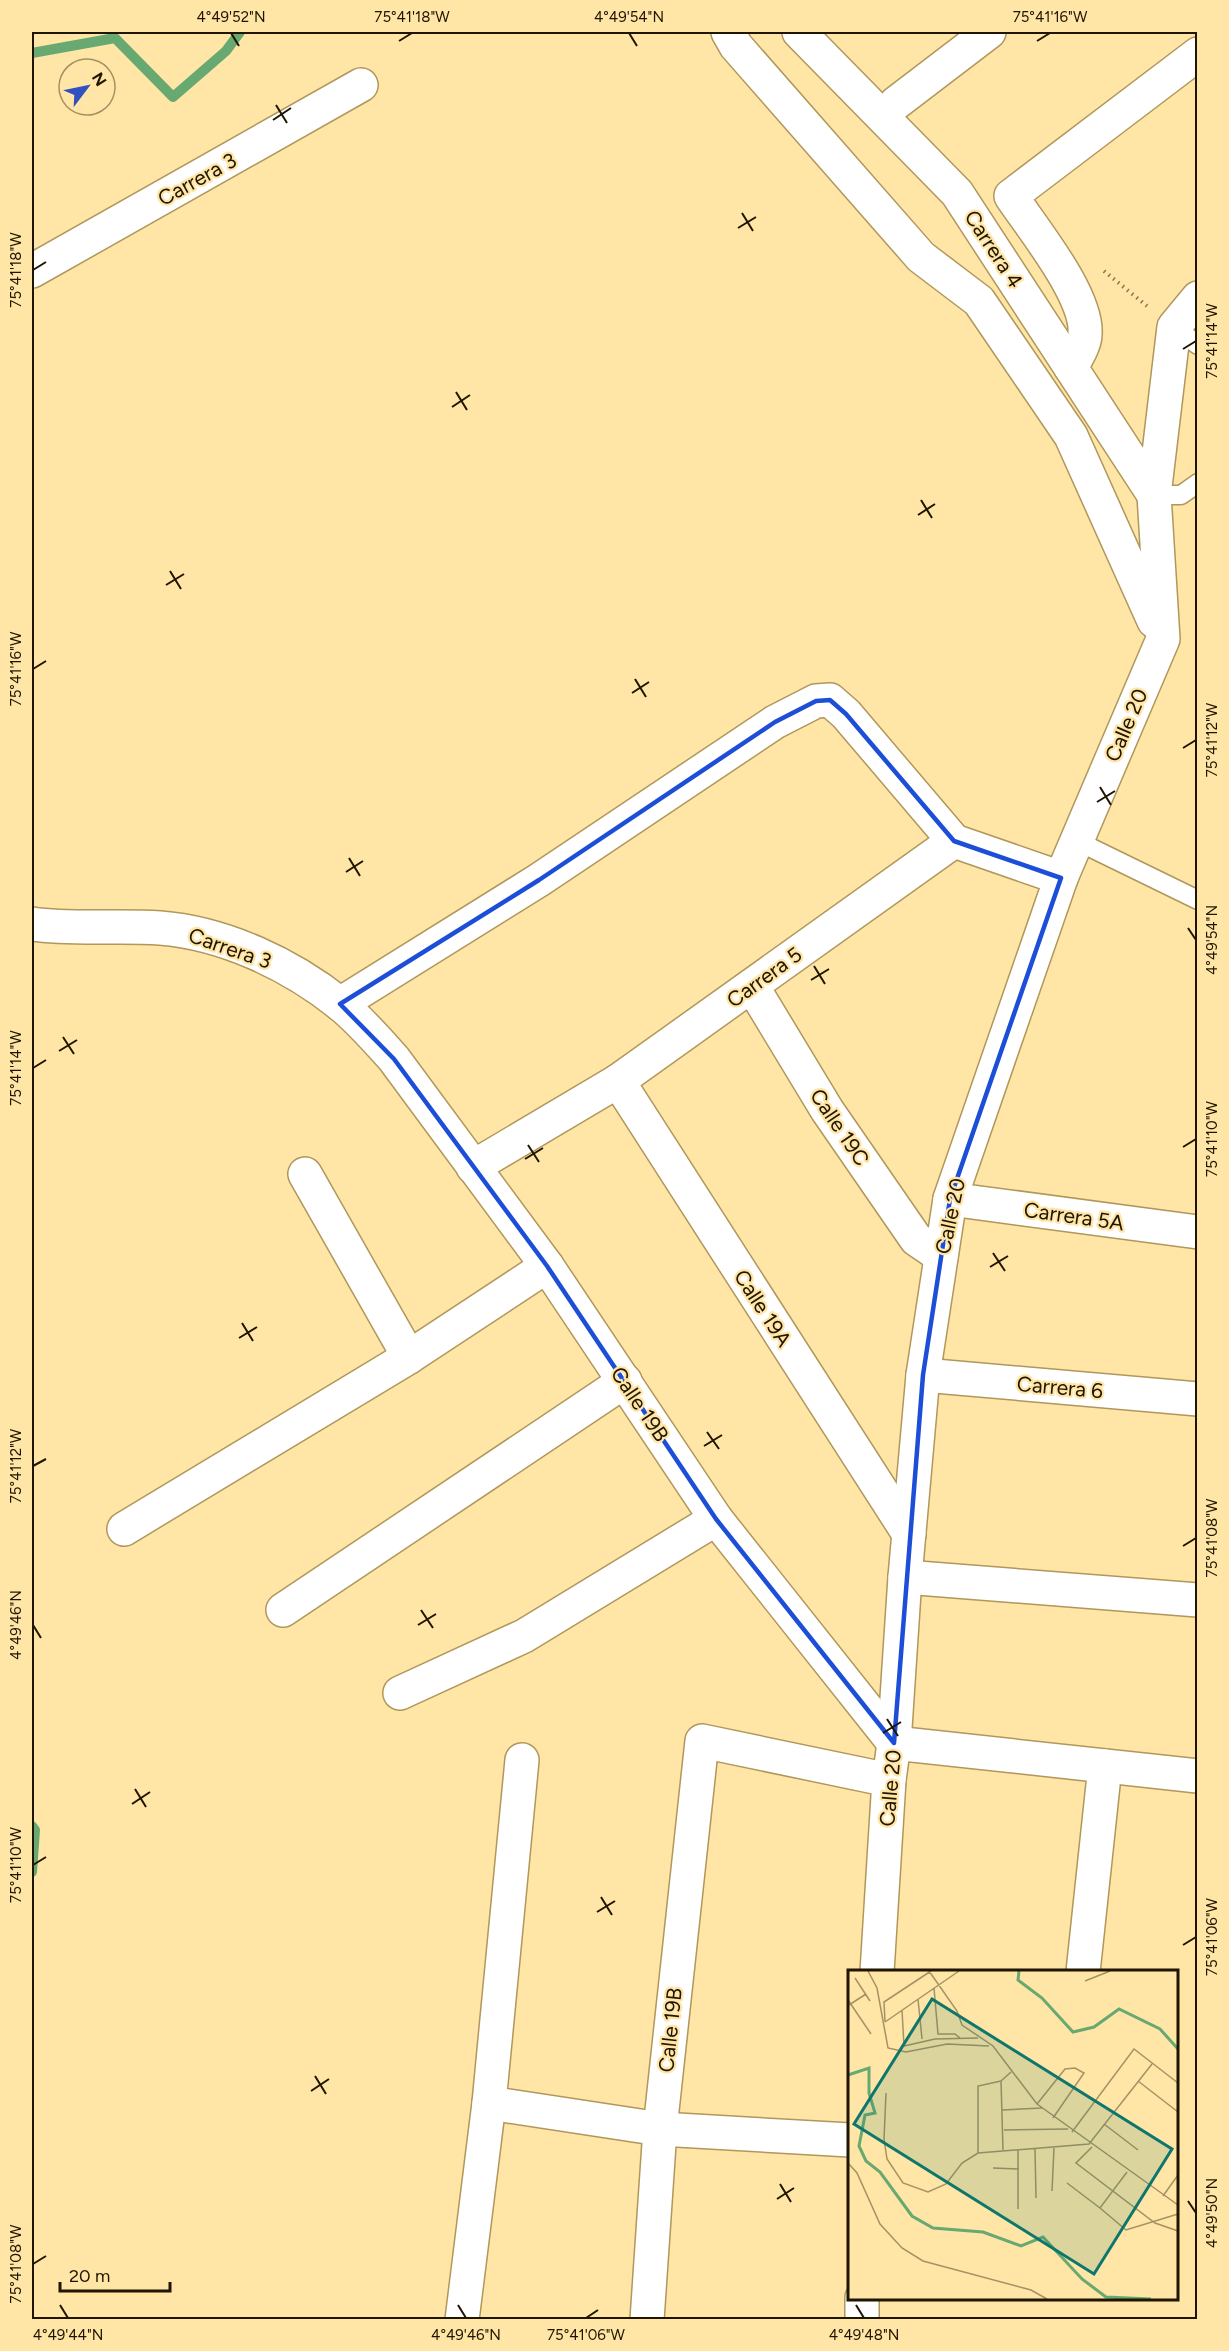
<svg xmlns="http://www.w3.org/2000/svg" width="1229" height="2351" viewBox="0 0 1229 2351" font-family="Figtree,sans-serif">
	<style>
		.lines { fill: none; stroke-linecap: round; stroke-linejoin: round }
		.stream { stroke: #67a971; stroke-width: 10 }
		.service-casing { stroke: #b0975b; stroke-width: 21 }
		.minor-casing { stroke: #b0975b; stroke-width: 36 }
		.path { stroke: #8a784f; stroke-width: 4; stroke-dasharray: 1.5 4.5; stroke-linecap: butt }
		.service { stroke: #fff; stroke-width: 18 }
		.minor { stroke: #fff; stroke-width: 33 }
		.marked { fill: none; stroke: #1d4ed8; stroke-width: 4.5; stroke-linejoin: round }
		.ticks { fill: none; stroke: #1f1500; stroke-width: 2 }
		.labels { text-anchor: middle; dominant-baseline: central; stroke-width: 4.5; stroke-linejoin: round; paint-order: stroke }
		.street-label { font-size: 21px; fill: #1f1500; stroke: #ffe5a6 }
		.inset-river { fill: none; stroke: #67a971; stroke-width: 3 }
		.inset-road { fill: none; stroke: #a59264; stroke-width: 1.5 }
		.view { fill: #0f766e; fill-opacity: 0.15; stroke: #0f766e; stroke-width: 3 }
		.inset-edge { fill: none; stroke: #1f1500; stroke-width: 3 }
		.neatline { fill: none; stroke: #1f1500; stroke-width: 2 }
		.ticks-label { font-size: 15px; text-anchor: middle; fill: #1f1500 }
	</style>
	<rect width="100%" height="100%" fill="#ffe5a6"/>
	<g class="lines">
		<g class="stream">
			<polyline points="32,53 115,38 173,97 226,51 240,32"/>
			<polyline points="32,1826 35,1830 32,1872"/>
		</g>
		<defs>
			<g id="service">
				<polyline points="1174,327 1198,345"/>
				<polyline points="1154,495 1181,495 1198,483"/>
				<polyline points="1077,841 1198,900"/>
			</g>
			<g id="minor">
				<polyline points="728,32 736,46 921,257 979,301 1071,436 1154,621"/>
				<polyline points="799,32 957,193 1154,495"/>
				<polyline points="896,103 989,32"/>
				<polyline points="32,271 361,85"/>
				<path d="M1071,368C1076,358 1085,345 1085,334C1088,296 1033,229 1011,196L1198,54"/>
				<path d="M32,924C74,930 117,925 160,928C224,933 290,964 340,1004C360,1020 377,1040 394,1059L547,1266L716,1519L894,1743L1198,1776"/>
				<polyline points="752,986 827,1110 916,1239 941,1256"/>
				<polyline points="340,1004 539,880 775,722 816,701 830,700 846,714 954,841"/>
				<polyline points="618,1081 909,1534"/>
				<polyline points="473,1167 618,1081 954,841 1061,878"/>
				<polyline points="305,1174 409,1357"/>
				<polyline points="950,1199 1198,1232"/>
				<polyline points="923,1375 1198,1399"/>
				<polyline points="124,1529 409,1357 547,1266"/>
				<polyline points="905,1577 1198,1600"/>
				<polyline points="283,1610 625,1381"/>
				<polyline points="400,1693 524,1636 716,1519"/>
				<polyline points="522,1760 489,2103 660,2129 850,2140"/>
				<polyline points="877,1972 889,1780 894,1743 905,1577 923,1375 950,1199 1061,878 1163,639 1154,495 1174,327 1198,298"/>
				<polyline points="1083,1972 1105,1766"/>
				<polyline points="462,2320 489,2103"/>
				<polyline points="647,2320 660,2129 702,1741 889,1780"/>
				<polyline points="862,2320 862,2298"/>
			</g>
		</defs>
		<use href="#service" class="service-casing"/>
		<use href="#minor" class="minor-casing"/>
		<polyline class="path" points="1104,271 1147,306"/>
		<use href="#service" class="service"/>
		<use href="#minor" class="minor"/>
	</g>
	<path class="marked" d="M830,700L846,714L954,841L1061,878L950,1199L923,1375L894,1743L716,1519L547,1266L394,1059L340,1004L539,880L775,722L816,701Z"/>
	<path class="ticks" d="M231,33L239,46M629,33L637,46M399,41L412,33M1037,41L1050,33M276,105L287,123M273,120L291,108M742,213L753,231M738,228L756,217M33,270L46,262M1183,349L1196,341M456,392L467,410M452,407L470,395M921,500L932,518M918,515L935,504M170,571L181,589M166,585L184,574M33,669L46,661M635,679L646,697M632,693L649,682M1183,748L1196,740M1100,787L1111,805M1097,802L1115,791M349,858L360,876M346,872L363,861M1188,928L1196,940M814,966L825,984M811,980L829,969M63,1037L74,1054M59,1051L77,1040M33,1068L46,1060M528,1145L539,1162M1183,1147L1196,1139M525,1159L543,1148M993,1253L1005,1271M990,1267L1008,1256M242,1323L253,1341M239,1338L257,1327M707,1432L719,1449M704,1446L722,1435M33,1466L46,1459M1183,1546L1196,1538M421,1610L433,1628M33,1625L41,1638M418,1625L436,1614M887,1719L898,1736M883,1733L901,1722M135,1789L146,1807M132,1804L150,1792M33,1865L46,1857M601,1897L612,1915M597,1912L615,1901M1183,1945L1196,1937M315,2076L326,2094M311,2091L329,2079M780,2184L791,2202M777,2199L794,2188M1188,2201L1196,2213M33,2264L46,2256M60,2305L68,2318M458,2305L466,2318M856,2305L864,2318M586,2318L598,2310"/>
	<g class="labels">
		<g class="street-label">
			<text transform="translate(197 179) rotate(-29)">Carrera 3</text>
			<text transform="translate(994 249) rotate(57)">Carrera 4</text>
			<text transform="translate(1126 725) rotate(-67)">Calle 20</text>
			<text transform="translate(230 948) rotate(19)">Carrera 3</text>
			<text transform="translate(764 977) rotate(-36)">Carrera 5</text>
			<text transform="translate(840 1127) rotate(56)">Calle 19C</text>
			<text transform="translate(950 1216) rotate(-78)">Calle 20</text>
			<text transform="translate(1074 1216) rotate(8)">Carrera 5A</text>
			<text transform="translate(763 1308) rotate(57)">Calle 19A</text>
			<text transform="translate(1060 1387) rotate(5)">Carrera 6</text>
			<text transform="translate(640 1404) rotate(56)">Calle 19B</text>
			<text transform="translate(890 1788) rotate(-85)">Calle 20</text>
			<text transform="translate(670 2030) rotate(-84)">Calle 19B</text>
		</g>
	</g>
	<g transform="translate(848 1970)">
		<rect width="330" height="330" fill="#ffe5a6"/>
		<path class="inset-river" d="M171,1L170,10L194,28L225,62L246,57L271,39L312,59L330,79M0,105L21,98V123L27,143L17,145L11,176L18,191L32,202L64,246L85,258L135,262L173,276L195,267L234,309L258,327L303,329"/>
		<path class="inset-road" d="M20,1L29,18L40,78L58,82L99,74L141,76M81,1L109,41L114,55L145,76L189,134L330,235M7,8L22,31M237,11L262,1M86,18L90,64H107L112,68M70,29L74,69M0,30L23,64M1,35L18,24M54,40L56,76L87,69L130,68M37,52L111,1M37,52L36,32L83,1M290,111L330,142M38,123L36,169L39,189L55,213L80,222L98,214L114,193L130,183L241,174L304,94M189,134L217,99L227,98L236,103L205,148M154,140L194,138M256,154L290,180M156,160L220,159M224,162L286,79L330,113M244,177L228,193L307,253L330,261M187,178L188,228M155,180L153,111L163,102M130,183V116L153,111M0,193L9,203L32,254L54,278L75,291L183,320L199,329M145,198L171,199M219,213L252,238L279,202M204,221L206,178M315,226L330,205M252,238L278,260L330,244M170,239V179"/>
		<path class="view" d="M84,29L324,179L246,304L6,154Z"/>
		<rect width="330" height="330" class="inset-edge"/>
	</g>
	<rect width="1229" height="2351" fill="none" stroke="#ffe5a6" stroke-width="66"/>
	<g transform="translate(87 87) rotate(58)"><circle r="28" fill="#ffe5a6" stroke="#a59264" stroke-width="1.5"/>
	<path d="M0-4.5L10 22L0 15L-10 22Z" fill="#3350c1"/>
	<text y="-9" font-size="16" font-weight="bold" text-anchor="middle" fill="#1f1500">N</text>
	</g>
	<path d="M60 2282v9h110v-9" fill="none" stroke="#1f1500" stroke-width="3"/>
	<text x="69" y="2282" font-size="18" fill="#1f1500" stroke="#ffe5a6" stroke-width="4.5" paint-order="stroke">20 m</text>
	<rect x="33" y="33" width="1163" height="2285" class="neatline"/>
	<g class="ticks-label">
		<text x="231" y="22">4°49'52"N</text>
		<text x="412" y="22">75°41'18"W</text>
		<text x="629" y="22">4°49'54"N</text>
		<text x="1050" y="22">75°41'16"W</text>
		<text transform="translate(16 270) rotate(-90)" y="5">75°41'18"W</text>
		<text transform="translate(1212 341) rotate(-90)" y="5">75°41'14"W</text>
		<text transform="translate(16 669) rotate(-90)" y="5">75°41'16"W</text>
		<text transform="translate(1212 740) rotate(-90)" y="5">75°41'12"W</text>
		<text transform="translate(1212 940) rotate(-90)" y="5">4°49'54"N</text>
		<text transform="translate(16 1068) rotate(-90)" y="5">75°41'14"W</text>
		<text transform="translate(1212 1139) rotate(-90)" y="5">75°41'10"W</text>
		<text transform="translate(16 1466) rotate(-90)" y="5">75°41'12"W</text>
		<text transform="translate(1212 1538) rotate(-90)" y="5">75°41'08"W</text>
		<text transform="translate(16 1625) rotate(-90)" y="5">4°49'46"N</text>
		<text transform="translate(16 1865) rotate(-90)" y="5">75°41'10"W</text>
		<text transform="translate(1212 1937) rotate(-90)" y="5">75°41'06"W</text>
		<text transform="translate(1212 2213) rotate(-90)" y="5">4°49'50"N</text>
		<text transform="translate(16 2264) rotate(-90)" y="5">75°41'08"W</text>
		<text x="68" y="2340">4°49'44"N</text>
		<text x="466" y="2340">4°49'46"N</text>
		<text x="586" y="2340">75°41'06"W</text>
		<text x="864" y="2340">4°49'48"N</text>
	</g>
</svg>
